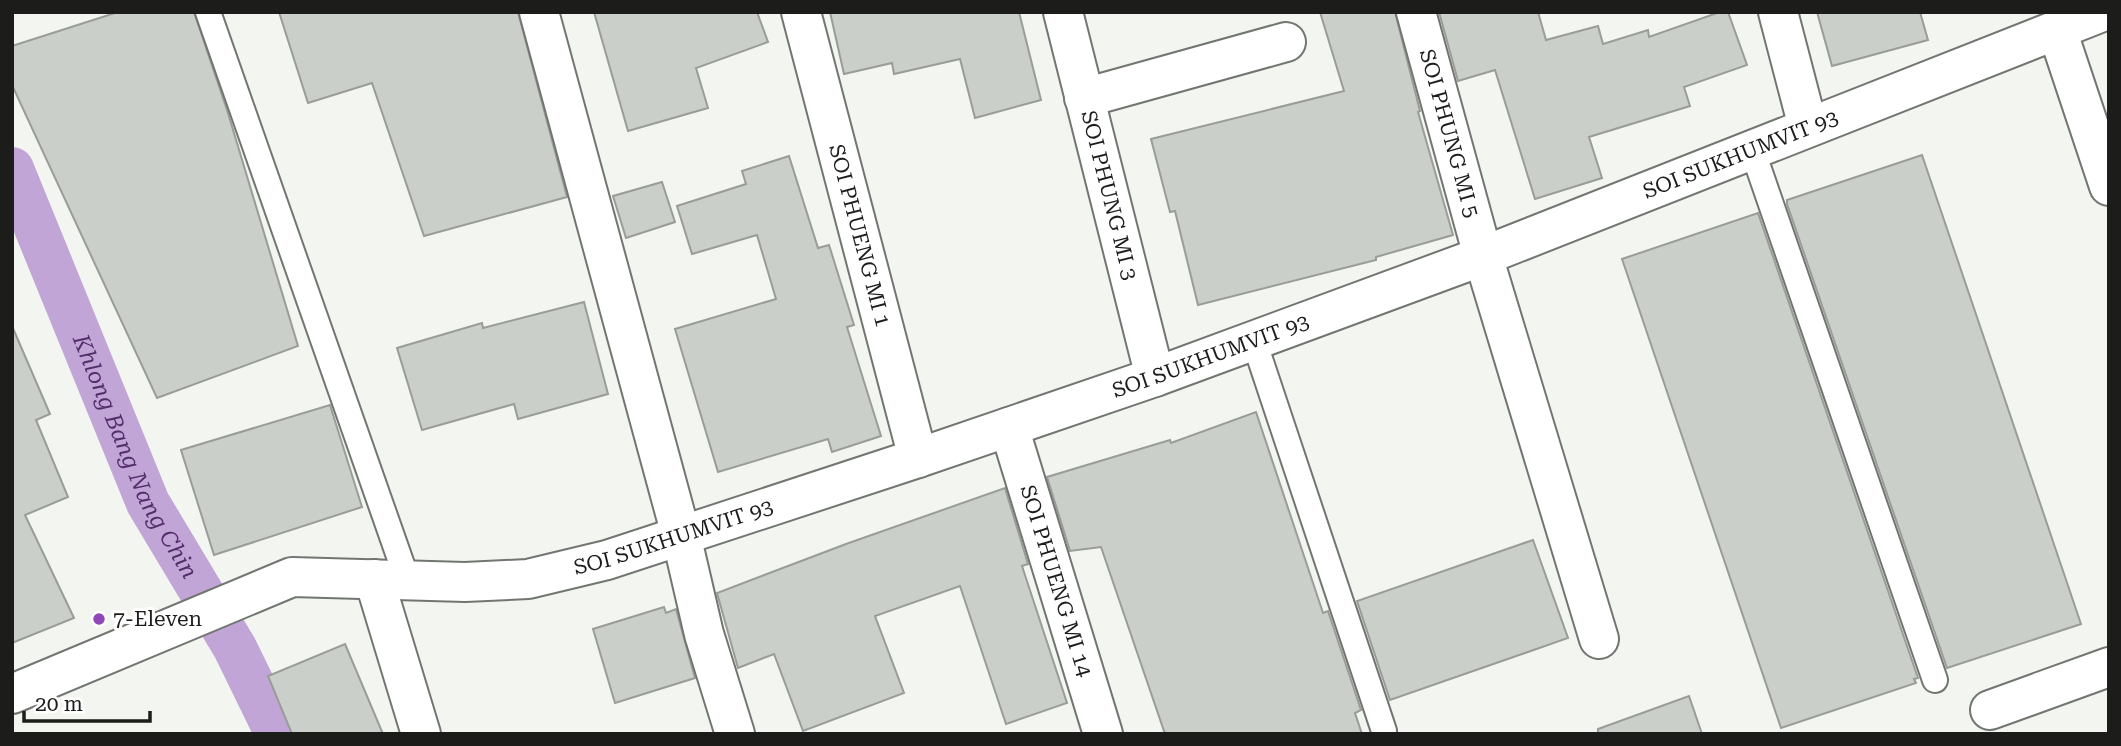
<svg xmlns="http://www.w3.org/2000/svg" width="2121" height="746" viewBox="0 0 2121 746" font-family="'Roboto Serif',serif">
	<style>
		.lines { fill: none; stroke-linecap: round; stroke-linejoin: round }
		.canal { stroke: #c2a5d7; stroke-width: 44 }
		.building { fill: #cbcfca; stroke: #999c98; stroke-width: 2 }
		.service-casing { stroke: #727671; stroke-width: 28 }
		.minor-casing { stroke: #727671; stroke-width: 42 }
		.tertiary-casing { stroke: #727671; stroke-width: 42 }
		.service { stroke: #fff; stroke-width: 24 }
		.minor { stroke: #fff; stroke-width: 38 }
		.tertiary { stroke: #fff; stroke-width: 38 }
		.poi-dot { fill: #8f47ba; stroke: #fff; stroke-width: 2.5 }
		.labels { text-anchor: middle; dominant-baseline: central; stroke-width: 6; stroke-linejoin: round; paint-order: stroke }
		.street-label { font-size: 21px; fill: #1c1d1b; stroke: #fff }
		.poi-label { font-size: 21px; fill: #1c1d1b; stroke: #fff; text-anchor: start }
		.water-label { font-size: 23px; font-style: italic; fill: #532e6b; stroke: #fff }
	</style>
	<rect width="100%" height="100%" fill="#f2f5f0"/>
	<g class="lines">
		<path class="canal" id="s1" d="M12,169L148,503L235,648L277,734"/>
	</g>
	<g class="building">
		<polygon points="118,12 194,12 228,113 298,346 157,398 12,85 12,46"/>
		<polygon points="279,12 518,12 567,197 424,236 372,83 308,103"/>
		<polygon points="594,12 757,12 768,42 696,68 708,108 628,131"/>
		<polygon points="830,12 1019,12 1041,100 975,118 960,59 894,74 892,63 844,74"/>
		<polygon points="1320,12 1395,12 1420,111 1418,112 1453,235 1376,257 1376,260 1198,305 1175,211 1170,212 1151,139 1344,91"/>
		<polygon points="1439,12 1538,12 1546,40 1598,26 1603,44 1648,30 1649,37 1720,12 1728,12 1747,65 1684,87 1690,106 1589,137 1602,178 1535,199 1495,70 1458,81"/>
		<polygon points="1817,12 1920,12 1928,40 1832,66"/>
		<polygon points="1922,155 2081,624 1947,668 1787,204 1787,200"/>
		<polygon points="789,156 818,248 829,245 854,325 847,327 881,436 832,452 828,439 718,472 675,329 776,299 757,235 692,254 677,206 746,184 742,171"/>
		<polygon points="662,182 675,222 626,238 613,196"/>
		<polygon points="1758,213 1918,678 1914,679 1916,683 1781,728 1622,259"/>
		<polygon points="584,302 608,394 518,419 514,404 422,430 397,348 482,323 483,328"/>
		<polygon points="12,326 50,414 36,420 68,497 25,515 74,618 12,643"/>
		<polygon points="330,405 362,507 214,555 181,450"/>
		<polygon points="1256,412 1323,613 1328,611 1361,710 1355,713 1362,734 1165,734 1101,547 1070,551 1047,477 1170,440 1171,443"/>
		<polygon points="1005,488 1028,564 1022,566 1067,703 1006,724 960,586 875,616 904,693 803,731 774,654 738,668 717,593 846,544"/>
		<polygon points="1533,540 1568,638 1390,700 1357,601"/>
		<polygon points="664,607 666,613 676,609 695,678 615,703 593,629"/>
		<polygon points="345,644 383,734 292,734 268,676"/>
		<polygon points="1689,696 1702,734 1598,734 1598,729"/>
	</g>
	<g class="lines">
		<defs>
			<g id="service">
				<polyline points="208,12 407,579"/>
				<polyline points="1752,149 1935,680"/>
				<polyline points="1254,341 1384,731"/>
			</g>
			<g id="minor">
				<polyline points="539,12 681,535 704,634 735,734"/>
				<path id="s2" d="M801,12L918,458"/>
				<path id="s3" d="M1063,12L1155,377"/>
				<path id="s4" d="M1416,12L1483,256L1599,639"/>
				<polyline points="1778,12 1808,127"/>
				<polyline points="2057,30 2109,186"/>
				<polyline points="1084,98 1286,42"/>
				<path id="s5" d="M1009,427L1103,734"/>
				<polyline points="374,579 421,734"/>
				<polyline points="1990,710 2109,667"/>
			</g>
			<g id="tertiary">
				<path id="s6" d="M12,694L292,577L465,582L528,579L607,560L918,458L1155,377L1483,256L2102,12"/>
			</g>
		</defs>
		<use href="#service" class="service-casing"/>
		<use href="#minor" class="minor-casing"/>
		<use href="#tertiary" class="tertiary-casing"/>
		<use href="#service" class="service"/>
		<use href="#minor" class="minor"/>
		<use href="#tertiary" class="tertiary"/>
	</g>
	<circle class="poi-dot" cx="99" cy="619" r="7"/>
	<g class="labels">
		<g class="street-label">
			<text stroke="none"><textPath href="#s4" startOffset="126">SOI PHUNG MI 5</textPath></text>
			<text stroke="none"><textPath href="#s6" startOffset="1825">SOI SUKHUMVIT 93</textPath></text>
			<text stroke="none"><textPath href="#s3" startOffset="189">SOI PHUNG MI 3</textPath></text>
			<text stroke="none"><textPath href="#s2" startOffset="231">SOI PHUENG MI 1</textPath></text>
			<text stroke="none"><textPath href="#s6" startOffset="1258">SOI SUKHUMVIT 93</textPath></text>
			<text stroke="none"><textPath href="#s6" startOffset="691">SOI SUKHUMVIT 93</textPath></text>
			<text stroke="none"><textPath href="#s5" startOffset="161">SOI PHUENG MI 14</textPath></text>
		</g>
		<g class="poi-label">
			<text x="113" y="619">7-Eleven</text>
		</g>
		<g class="water-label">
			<text stroke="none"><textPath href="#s1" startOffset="313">Khlong Bang Nang Chin</textPath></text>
		</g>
	</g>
	<rect width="2121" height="746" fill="none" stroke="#1c1d1b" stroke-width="28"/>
	<path d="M24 711v10h126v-10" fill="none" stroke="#1c1d1b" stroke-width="3.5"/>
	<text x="35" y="711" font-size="21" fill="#1c1d1b" stroke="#ffffff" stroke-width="5" paint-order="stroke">20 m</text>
</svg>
